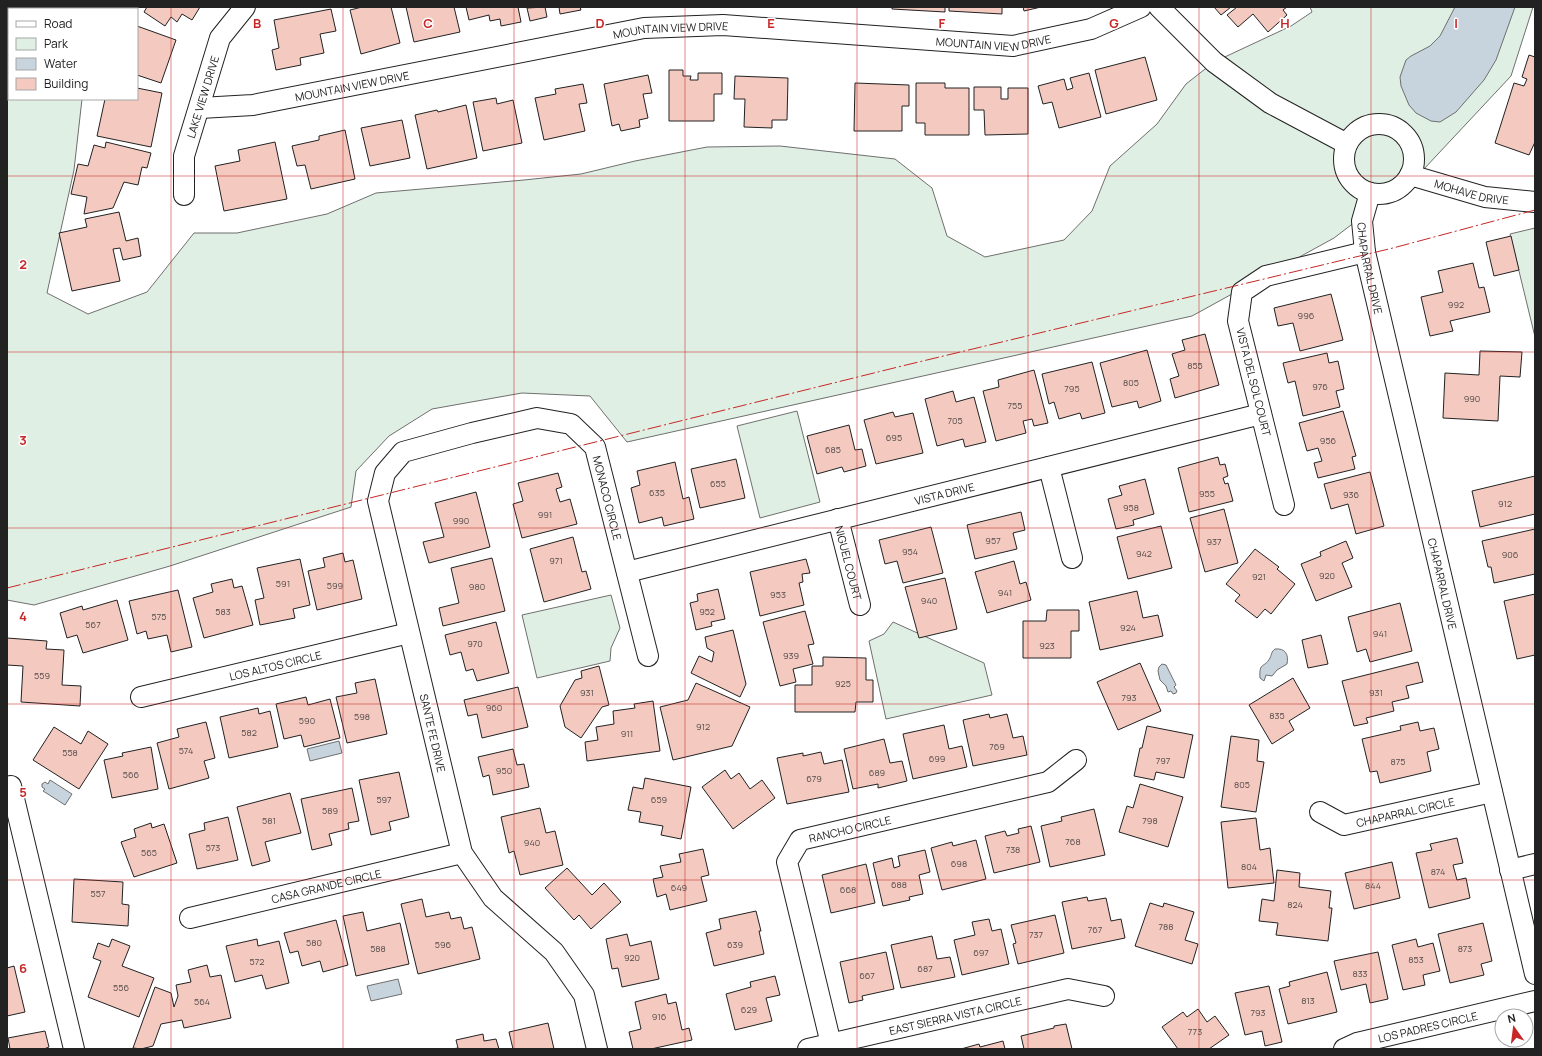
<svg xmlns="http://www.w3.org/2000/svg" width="1542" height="1056" viewBox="0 0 1542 1056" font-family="Manrope,sans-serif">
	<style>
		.green { fill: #e0efe3; stroke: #6f6f6f }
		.water { fill: #c7d3dd; stroke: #6f6f6f }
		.building { fill: #f3c9c0; stroke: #222 }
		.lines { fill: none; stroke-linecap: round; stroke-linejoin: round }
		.minor-casing { stroke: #222; stroke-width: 22 }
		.minor { stroke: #fff; stroke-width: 20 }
		.power { stroke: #c62828; stroke-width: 1; stroke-dasharray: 14 3 2 3; stroke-linecap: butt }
		.grid { fill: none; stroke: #c62828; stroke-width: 1; stroke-opacity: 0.55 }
		.labels { text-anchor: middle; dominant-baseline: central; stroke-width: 3; stroke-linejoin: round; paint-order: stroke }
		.number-label { font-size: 9px; fill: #564c4a }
		.street-label { font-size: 11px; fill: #222; stroke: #fff }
		.grid-label { font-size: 13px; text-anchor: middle; font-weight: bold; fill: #c62828; stroke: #fff; stroke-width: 3; stroke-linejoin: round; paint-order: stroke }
	</style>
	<rect width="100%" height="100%" fill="#fff"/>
	<g class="green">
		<polygon points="7,7 122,7 121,9 9,9 9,99 82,99 74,170 47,293 88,314 147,292 194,233 237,233 327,214 376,193 524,180 581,174 635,161 707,147 780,146 895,159 932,188 947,236 985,257 1064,240 1092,211 1110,166 1157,124 1186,84 1214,62 1291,26 1312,12 1310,7 1533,7 1511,76 1423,170 1334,238 1192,316 627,442 590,396 522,393 432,409 389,436 356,471 351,507 170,566 34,605 7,600"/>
		<polygon points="1535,228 1535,337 1510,234"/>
		<polygon points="797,411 820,502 760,518 737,426"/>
		<polygon points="611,595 620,628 611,648 610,661 537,678 522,615"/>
		<polygon points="893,622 984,663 992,695 886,719 869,641 884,634"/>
	</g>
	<g class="water">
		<polygon points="1455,7 1515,7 1496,60 1484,80 1456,112 1440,122 1431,121 1416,113 1409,105 1401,86 1400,77 1406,60 1411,56 1430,46 1440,36"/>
		<path d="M1275,649C1285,648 1289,654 1287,664L1277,670L1272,676L1266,675L1264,681L1260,678C1259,661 1264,669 1270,658C1272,654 1271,652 1275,649Z"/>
		<polygon points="1162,664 1166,665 1176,685 1174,687 1177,691 1176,693 1173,694 1171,691 1168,692 1166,686 1160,680 1158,671 1159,667"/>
		<polygon points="339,741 342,753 310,761 307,749"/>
		<polygon points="50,780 72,794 65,805 43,791 45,789 42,787 42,784 45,782 48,784"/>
		<polygon points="398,979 402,994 371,1001 367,986"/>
	</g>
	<g class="building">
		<polygon points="147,7 200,7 192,20 182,14 177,22 171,17 165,26 144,12"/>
		<polygon points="362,7 391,7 400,43 361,54 350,10"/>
		<polygon points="406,7 454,7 460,32 414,42"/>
		<polygon points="466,7 518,7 521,22 501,26 500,19 490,21 489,15 469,20"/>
		<polygon points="545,7 547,17 530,21 527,8"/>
		<polygon points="559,7 580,7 581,10 560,14"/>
		<polygon points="892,7 945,7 945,12 892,9"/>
		<polygon points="949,7 1002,7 1002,14 949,11"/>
		<polygon points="1023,7 1041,7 1024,11"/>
		<polygon points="1214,7 1231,7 1221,15"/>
		<polygon points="1237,7 1287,7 1283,10 1287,15 1268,32 1253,14 1238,27 1227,15"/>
		<polygon points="331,9 336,31 320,34 324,53 300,58 301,65 276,70 272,50 279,48 274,20"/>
		<polygon points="137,26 176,40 161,83 137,75"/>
		<polygon points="1529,55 1535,57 1535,142 1529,155 1495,143 1514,83 1524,86 1527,79 1522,77"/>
		<polygon points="1145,57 1157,100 1106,114 1095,70"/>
		<polygon points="669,70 683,70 683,76 691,76 690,80 698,80 698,73 722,73 722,94 714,94 714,121 669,121"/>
		<polygon points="1089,73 1101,117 1059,128 1052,102 1043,104 1038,86 1064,79 1067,90 1073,88 1070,78"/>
		<polygon points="648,75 652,93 643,94 648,118 639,120 640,127 621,131 619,124 612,126 604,84"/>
		<polygon points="735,76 788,78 787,120 772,120 772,128 744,127 745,99 734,99"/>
		<polygon points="855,83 909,85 909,106 902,106 902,131 854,131"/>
		<polygon points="916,83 945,83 945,88 969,88 969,135 925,135 925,123 916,123"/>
		<polygon points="583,84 587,103 579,104 585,131 544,140 535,98 556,94 555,89"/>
		<polygon points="974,87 1001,87 1001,99 1008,99 1008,88 1028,88 1028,134 985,135 984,110 974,110"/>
		<polygon points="137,88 162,93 151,147 97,136 105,99 137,99"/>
		<polygon points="496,98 497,104 513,100 522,143 483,151 473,102"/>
		<polygon points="466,105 477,158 427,169 415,115 437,110 438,112"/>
		<polygon points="402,120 410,158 370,166 361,128"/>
		<polygon points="345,130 355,179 311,189 305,165 297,166 292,146 319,140 319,136"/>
		<polygon points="106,142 151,153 147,168 142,167 138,185 124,182 113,208 84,214 87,197 71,194 78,164 88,166 94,145 105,148"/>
		<polygon points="275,142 287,199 224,211 215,166 240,161 238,150"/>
		<polygon points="119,212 126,241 138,238 141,256 123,260 120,248 113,249 120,281 72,291 59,233 87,227 85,219"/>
		<polygon points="1511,236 1519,270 1494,276 1486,242"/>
		<polygon points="1473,263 1479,288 1484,287 1490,312 1450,321 1453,331 1430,336 1421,297 1443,292 1438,271"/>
		<polygon points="1331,294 1343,340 1300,351 1293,323 1278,326 1274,308"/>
		<polygon points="1205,334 1219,385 1175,398 1170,379 1179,376 1172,354 1185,350 1182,340"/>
		<polygon points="1147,350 1161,401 1139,408 1137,401 1112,407 1100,363"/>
		<polygon points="1480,351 1522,352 1520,377 1500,376 1498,421 1443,418 1445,373 1479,375"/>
		<polygon points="1327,353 1329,363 1338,361 1344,389 1336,391 1340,407 1303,416 1295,381 1288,383 1283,363"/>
		<polygon points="1092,362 1105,413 1082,419 1080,413 1059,419 1054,402 1049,404 1042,374"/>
		<polygon points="1034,370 1048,423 1034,426 1032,419 1023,421 1026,433 996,441 983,391 999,387 998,380"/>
		<polygon points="953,391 956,402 974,397 986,442 965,447 963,439 937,446 925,399"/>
		<polygon points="1343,411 1356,456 1352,457 1355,469 1318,478 1314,463 1322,461 1318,448 1307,451 1299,423"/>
		<polygon points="893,412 895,417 913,413 923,453 876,464 864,420"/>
		<polygon points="849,425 855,450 862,449 866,466 844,472 842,467 817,474 807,436"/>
		<polygon points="1218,457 1220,465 1225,464 1228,476 1223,478 1225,484 1228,483 1233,501 1189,512 1178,468"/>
		<polygon points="736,459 745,498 700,508 691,469"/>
		<polygon points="675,462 683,499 689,497 694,519 664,526 662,517 639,523 631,488 640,485 637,471"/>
		<polygon points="1370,472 1384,526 1356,534 1348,504 1331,509 1324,484"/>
		<polygon points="558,473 562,487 556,489 560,502 570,499 577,524 522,538 513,504 523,501 518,483"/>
		<polygon points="1535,476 1535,514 1480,527 1472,491"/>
		<polygon points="1145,479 1154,514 1133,520 1134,525 1116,529 1108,499 1122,495 1119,486"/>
		<polygon points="476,492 490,547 429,563 423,542 444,537 435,503"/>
		<polygon points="1224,509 1238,563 1205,572 1190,518"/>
		<polygon points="1021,512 1025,530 1013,533 1017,549 975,559 967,525"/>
		<polygon points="1161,526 1172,568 1128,579 1117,537"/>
		<polygon points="931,527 943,573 903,583 897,561 885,564 879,540"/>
		<polygon points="1535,529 1535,574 1494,583 1491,567 1488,567 1482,541"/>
		<polygon points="573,537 582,572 586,571 591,589 544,602 530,549"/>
		<polygon points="1346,541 1353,558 1342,563 1352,587 1316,601 1301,564 1321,556 1320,552"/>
		<polygon points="1255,549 1279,567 1277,569 1295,584 1271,614 1265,609 1257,618 1235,601 1240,595 1226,584"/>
		<polygon points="343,553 345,562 353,560 362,599 317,610 308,571 325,567 323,558"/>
		<polygon points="492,558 505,611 443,626 439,608 459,603 451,568"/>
		<polygon points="300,559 310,605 293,609 295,618 260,625 255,600 264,598 257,568"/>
		<polygon points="806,559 810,573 802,574 803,582 799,583 804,605 760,616 750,572"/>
		<polygon points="1014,561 1020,584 1026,582 1031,600 987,613 975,572"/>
		<polygon points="945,578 957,629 919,638 905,587"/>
		<polygon points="232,579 234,588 242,586 253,625 204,638 193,598 213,592 211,584"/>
		<polygon points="718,589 725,619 711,622 712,626 696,630 690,603 698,601 697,594"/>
		<polygon points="178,590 192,647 171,652 167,635 148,639 146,631 137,634 129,601"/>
		<polygon points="1137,591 1143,618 1158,615 1163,636 1100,650 1089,602"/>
		<polygon points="1535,594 1535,655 1517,659 1504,601"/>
		<polygon points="117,600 128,640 83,653 77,635 67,638 60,613 82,606 83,610"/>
		<polygon points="1400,603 1412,651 1370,662 1366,649 1357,652 1348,617"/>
		<polygon points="1047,610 1079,610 1079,631 1071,631 1071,658 1023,658 1023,621 1046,621"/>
		<polygon points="805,611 814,644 808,645 813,664 793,669 796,682 780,686 763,622"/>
		<polygon points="496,622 509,673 477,681 473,669 466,671 461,652 450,655 445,635"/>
		<polygon points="733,630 746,684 740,697 691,673 699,656 712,662 714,652 707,648 705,637"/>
		<polygon points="1321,635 1328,664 1308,668 1302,640"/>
		<polygon points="7,638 47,641 46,649 64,650 62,685 81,686 80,706 21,702 23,666 7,665"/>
		<polygon points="823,657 866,658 866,680 873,680 873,702 856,702 855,712 795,712 795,685 812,685 812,666 823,666"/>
		<polygon points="1418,662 1423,682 1406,686 1409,698 1392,702 1394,711 1366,718 1368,723 1354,726 1342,681"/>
		<polygon points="1140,663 1161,711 1118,730 1097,682"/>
		<polygon points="599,666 609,705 602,707 581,738 565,727 560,706 575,680 582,678 581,671"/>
		<polygon points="1293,678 1310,708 1289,721 1294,730 1272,744 1249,705"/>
		<polygon points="375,679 387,734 347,743 336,697 357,693 355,683"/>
		<polygon points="696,683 750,707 732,746 673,760 660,707 688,700"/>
		<polygon points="518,687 528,727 482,738 477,714 468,716 464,700"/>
		<polygon points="306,697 308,705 330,699 340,738 304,747 301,735 284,739 276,704"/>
		<polygon points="653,701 660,751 587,761 585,742 598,740 596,727 614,724 613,711 635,708 634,704"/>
		<polygon points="258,708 259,714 270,711 278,747 229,758 220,717"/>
		<polygon points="989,714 990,718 1007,714 1013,738 1023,736 1027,755 973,766 963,720"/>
		<polygon points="206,722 215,758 204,761 209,778 169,789 157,743 179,737 177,729"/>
		<polygon points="1418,722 1420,731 1434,728 1439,749 1427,752 1431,771 1380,783 1377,771 1370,772 1362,739 1401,730 1400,726"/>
		<polygon points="944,725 949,749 962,746 967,767 913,779 903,734"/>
		<polygon points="1147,726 1193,735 1184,778 1156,772 1154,780 1134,776 1140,748 1142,748"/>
		<polygon points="54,727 81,744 88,731 108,744 79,789 33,760"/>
		<polygon points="1231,736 1259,740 1257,761 1264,762 1256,812 1221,807"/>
		<polygon points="884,739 890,763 902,761 907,781 878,788 878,784 853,789 844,749"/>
		<polygon points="151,747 158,789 112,798 104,760 123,756 122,753"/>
		<polygon points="513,749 517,765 524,764 529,787 493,795 489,775 483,777 478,757"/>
		<polygon points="821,752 824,764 842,760 849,792 787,804 777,758 803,753 803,756"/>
		<polygon points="725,770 731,779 739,773 750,789 762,780 775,798 733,829 702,787"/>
		<polygon points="399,772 409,817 389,822 391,830 371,835 359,780"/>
		<polygon points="645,778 691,787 681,839 661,835 663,826 639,822 641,812 628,810 633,787 643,789"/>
		<polygon points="1140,784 1183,797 1168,847 1119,832 1127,806 1133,808"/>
		<polygon points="352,788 359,821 348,823 349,829 329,834 332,845 312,850 301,799"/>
		<polygon points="290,793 301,833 265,842 270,861 252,866 237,807"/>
		<polygon points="540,808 546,833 555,831 563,865 520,875 514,851 509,853 501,817"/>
		<polygon points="1094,809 1105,855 1050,867 1041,826 1062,821 1061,817"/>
		<polygon points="228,817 238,860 197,869 189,834 205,830 204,823"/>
		<polygon points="1256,818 1260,850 1270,848 1274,883 1228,888 1221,822"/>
		<polygon points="151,823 152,828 164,824 177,863 134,877 121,842 136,837 134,829"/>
		<polygon points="1031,826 1040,862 994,873 985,836 1005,831 1007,836 1019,833 1018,829"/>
		<polygon points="1457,838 1463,863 1453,865 1457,880 1466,878 1470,898 1429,908 1416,853 1432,850 1430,844"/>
		<polygon points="976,840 986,879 942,890 931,848 952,842 953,846"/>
		<polygon points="703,849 709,875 701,877 707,901 670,910 666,894 657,897 653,879 663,877 660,866 681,862 679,854"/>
		<polygon points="925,850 930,872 919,875 923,894 909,897 910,900 883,906 873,863 892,858 894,868 900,866 898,856"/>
		<polygon points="1392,862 1400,898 1354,909 1345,873"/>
		<polygon points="866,864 875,903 831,913 822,875"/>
		<polygon points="567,868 592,895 604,883 621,902 591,929 579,915 574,920 545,888"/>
		<polygon points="1277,870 1300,873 1299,887 1331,891 1329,908 1332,908 1328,941 1276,935 1278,923 1259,921 1262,899 1274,901"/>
		<polygon points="74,879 123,882 122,904 129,905 128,926 72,922"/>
		<polygon points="1087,897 1088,901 1106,898 1111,921 1121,919 1125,938 1072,949 1062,902"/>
		<polygon points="422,899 426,917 449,912 451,919 461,917 464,929 472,927 480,959 418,974 401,904"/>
		<polygon points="1150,903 1163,907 1164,903 1194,912 1185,940 1198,944 1192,964 1135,946"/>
		<polygon points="756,911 761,931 759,931 764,954 714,966 706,933 721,929 719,919"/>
		<polygon points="363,912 367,931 400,923 409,964 356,976 343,916"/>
		<polygon points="1055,915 1064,953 1018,964 1013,944 1016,943 1011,925"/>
		<polygon points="989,919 992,931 1001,929 1009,964 962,975 954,940 975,935 972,922"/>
		<polygon points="336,920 348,965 323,972 320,961 302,966 298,951 290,953 284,933"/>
		<polygon points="1483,923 1492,961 1481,964 1484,975 1450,983 1438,934"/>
		<polygon points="627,934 630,946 651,941 659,979 622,987 618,968 612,969 606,939"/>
		<polygon points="932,936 937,959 950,957 955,977 901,988 891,945"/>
		<polygon points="112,939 130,946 122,966 154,978 139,1017 88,997 101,961 93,958 98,943 109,947"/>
		<polygon points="257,939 258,946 279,941 289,983 266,989 262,975 235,982 226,946"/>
		<polygon points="1416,939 1418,947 1433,943 1440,971 1423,975 1425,985 1403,990 1392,945"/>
		<polygon points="886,952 894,989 862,996 863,1000 849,1003 840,962"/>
		<polygon points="1378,952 1388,999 1370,1003 1366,984 1341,990 1334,961"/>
		<polygon points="207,965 210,977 221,975 231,1018 184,1028 182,1020 161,1024 153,1046 141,1049 133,1048 155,987 171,993 174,1007 178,996 176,985 191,982 188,970"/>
		<polygon points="14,966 25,1012 7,1016 7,968"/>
		<polygon points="1327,972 1337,1012 1288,1024 1279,989 1290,986 1289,982"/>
		<polygon points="775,976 780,995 766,998 772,1021 735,1030 726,994 751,987 750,982"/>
		<polygon points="1269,986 1282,1042 1265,1046 1262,1031 1245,1035 1235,993"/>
		<polygon points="666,994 668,1004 676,1002 682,1030 689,1028 692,1040 651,1049 633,1049 629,1032 641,1029 635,1002"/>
		<polygon points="1198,1009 1207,1022 1215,1016 1229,1035 1209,1049 1178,1049 1162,1027 1183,1012 1187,1017"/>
		<polygon points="548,1023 554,1049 513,1049 509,1032"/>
		<polygon points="1066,1024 1072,1049 1024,1049 1021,1036 1054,1028 1054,1026"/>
		<polygon points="45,1031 49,1047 44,1049 10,1049 8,1038"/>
		<polygon points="483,1034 484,1041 496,1039 499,1049 452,1049 458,1048 456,1040"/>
		<polygon points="1003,1041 1005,1049 961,1049 979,1044 980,1047"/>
	</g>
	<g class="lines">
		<defs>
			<g id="minor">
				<polyline points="1159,7 1214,62 1270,103 1347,144"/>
				<path id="s1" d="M200,108L253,105L644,28L723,25L1013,46L1091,29L1141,7"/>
				<circle cx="1379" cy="159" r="35"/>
				<path id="s2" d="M1410,175L1485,197L1535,202"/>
				<path id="s3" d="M1370,193L1362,221L1365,252L1535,974"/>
				<path id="s4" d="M184,195V156L220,38L245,7"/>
				<polyline points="1049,467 1072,558"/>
				<polyline points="1284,505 1238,321 1242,292 1266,276 1365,252"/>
				<path id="s5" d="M838,519L860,605"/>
				<path id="s6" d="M627,572L1261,414"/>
				<path id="s7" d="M141,697L409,633"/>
				<polyline points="7,787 11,786 74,1049"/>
				<path id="s8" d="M1320,812L1344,825L1492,792"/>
				<polyline points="1510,870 1535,864"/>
				<path id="s9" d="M190,918L462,853"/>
				<path id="s10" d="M831,1044L787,862L800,840L1048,782L1076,760"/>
				<path id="s11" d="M597,1049L584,995L554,952L493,898L462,853L378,501L385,473L403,452L472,433L537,418L571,424L595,447L648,656"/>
				<path id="s12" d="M808,1049L1068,989L1104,996"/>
				<path id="s13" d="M1344,1049L1357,1043L1535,1001"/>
			</g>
		</defs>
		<use href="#minor" class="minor-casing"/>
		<use href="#minor" class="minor"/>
		<polyline class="power" points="7,588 902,366 1393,248 1535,210"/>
	</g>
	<path class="grid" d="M171,7V1049M343,7V1049M514,7V1049M685,7V1049M857,7V1049M1028,7V1049M1199,7V1049M1371,7V1049M7,176H1535M7,352H1535M7,528H1535M7,704H1535M7,880H1535"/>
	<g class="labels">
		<g class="number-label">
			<text x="1456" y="304">992</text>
			<text x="1306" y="315">996</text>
			<text x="1195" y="365">855</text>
			<text x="1131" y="382">805</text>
			<text x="1320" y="386">976</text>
			<text x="1072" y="388">795</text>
			<text x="1472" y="398">990</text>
			<text x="1015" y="405">755</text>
			<text x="955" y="420">705</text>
			<text x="894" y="437">695</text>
			<text x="1328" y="440">956</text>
			<text x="833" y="449">685</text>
			<text x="718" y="483">655</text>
			<text x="657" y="492">635</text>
			<text x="1207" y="493">955</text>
			<text x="1351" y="494">936</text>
			<text x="1505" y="503">912</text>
			<text x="1131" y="507">958</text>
			<text x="545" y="514">991</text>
			<text x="461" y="520">990</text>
			<text x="993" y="540">957</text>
			<text x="1214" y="541">937</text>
			<text x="910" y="551">954</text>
			<text x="1144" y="553">942</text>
			<text x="1510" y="554">906</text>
			<text x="556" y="560">971</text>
			<text x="1327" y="575">920</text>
			<text x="1259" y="576">921</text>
			<text x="283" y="583">591</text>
			<text x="335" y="585">599</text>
			<text x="477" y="586">980</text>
			<text x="1005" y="592">941</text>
			<text x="778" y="594">953</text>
			<text x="929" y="600">940</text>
			<text x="223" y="611">583</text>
			<text x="707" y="611">952</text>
			<text x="159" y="616">575</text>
			<text x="93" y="624">567</text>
			<text x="1128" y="627">924</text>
			<text x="1380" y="633">941</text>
			<text x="475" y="643">970</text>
			<text x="1047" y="645">923</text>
			<text x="791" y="655">939</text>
			<text x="42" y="675">559</text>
			<text x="843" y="683">925</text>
			<text x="587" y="692">931</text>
			<text x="1376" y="692">931</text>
			<text x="1129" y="697">793</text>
			<text x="494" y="707">960</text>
			<text x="1277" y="715">835</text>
			<text x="362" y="716">598</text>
			<text x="307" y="720">590</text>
			<text x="703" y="726">912</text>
			<text x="249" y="732">582</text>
			<text x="627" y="733">911</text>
			<text x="997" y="746">769</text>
			<text x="186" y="750">574</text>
			<text x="70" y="752">558</text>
			<text x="937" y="758">699</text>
			<text x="1163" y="760">797</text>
			<text x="1398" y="761">875</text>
			<text x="504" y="770">950</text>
			<text x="877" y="772">689</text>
			<text x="131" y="774">566</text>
			<text x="814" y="778">679</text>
			<text x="1242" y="784">805</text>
			<text x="384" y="799">597</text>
			<text x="659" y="799">659</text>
			<text x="330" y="810">589</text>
			<text x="269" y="820">581</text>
			<text x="1150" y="820">798</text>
			<text x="1073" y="841">768</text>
			<text x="532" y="842">940</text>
			<text x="213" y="847">573</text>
			<text x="1013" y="849">738</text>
			<text x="149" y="852">565</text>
			<text x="959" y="863">698</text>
			<text x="1249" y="866">804</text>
			<text x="1438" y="871">874</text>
			<text x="899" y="884">688</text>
			<text x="1373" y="885">844</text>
			<text x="679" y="887">649</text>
			<text x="848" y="889">668</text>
			<text x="98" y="893">557</text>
			<text x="1295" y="904">824</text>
			<text x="1166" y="926">788</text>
			<text x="1095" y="929">767</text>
			<text x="1036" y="934">737</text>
			<text x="314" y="942">580</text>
			<text x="443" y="944">596</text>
			<text x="735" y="944">639</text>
			<text x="378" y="948">588</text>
			<text x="1465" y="948">873</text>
			<text x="981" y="952">697</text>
			<text x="632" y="957">920</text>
			<text x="1416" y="959">853</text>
			<text x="257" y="961">572</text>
			<text x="925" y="968">687</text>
			<text x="1360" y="973">833</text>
			<text x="867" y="975">667</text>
			<text x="121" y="987">556</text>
			<text x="1308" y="1000">813</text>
			<text x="202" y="1001">564</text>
			<text x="749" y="1009">629</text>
			<text x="1258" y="1012">793</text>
			<text x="659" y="1016">916</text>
			<text x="1195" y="1031">773</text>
		</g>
		<g class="street-label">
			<text stroke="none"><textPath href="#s1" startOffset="478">MOUNTAIN VIEW DRIVE</textPath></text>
			<text stroke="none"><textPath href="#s1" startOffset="802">MOUNTAIN VIEW DRIVE</textPath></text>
			<text stroke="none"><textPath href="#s1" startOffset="154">MOUNTAIN VIEW DRIVE</textPath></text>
			<text stroke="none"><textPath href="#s4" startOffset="101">LAKE VIEW DRIVE</textPath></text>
			<text stroke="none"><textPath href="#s2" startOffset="64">MOHAVE DRIVE</textPath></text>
			<text stroke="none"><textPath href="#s3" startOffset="77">CHAPARRAL DRIVE</textPath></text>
			<text transform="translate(1254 382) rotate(76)">VISTA DEL SOL COURT</text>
			<text stroke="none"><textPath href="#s6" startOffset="327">VISTA DRIVE</textPath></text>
			<text stroke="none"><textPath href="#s11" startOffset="921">MONACO CIRCLE</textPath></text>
			<text stroke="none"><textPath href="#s5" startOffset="45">NIGUEL COURT</textPath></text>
			<text stroke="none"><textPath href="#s3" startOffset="401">CHAPARRAL DRIVE</textPath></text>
			<text stroke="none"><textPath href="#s7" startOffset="138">LOS ALTOS CIRCLE</textPath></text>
			<text transform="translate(433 733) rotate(77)">SANTE FE DRIVE</text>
			<text stroke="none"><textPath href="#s8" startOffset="90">CHAPARRAL CIRCLE</textPath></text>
			<text stroke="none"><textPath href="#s10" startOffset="264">RANCHO CIRCLE</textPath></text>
			<text stroke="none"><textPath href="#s9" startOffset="140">CASA GRANDE CIRCLE</textPath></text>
			<text stroke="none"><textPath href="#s12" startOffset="151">EAST SIERRA VISTA CIRCLE</textPath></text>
			<text stroke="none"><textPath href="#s13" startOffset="87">LOS PADRES CIRCLE</textPath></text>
		</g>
	</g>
	<g class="grid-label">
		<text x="257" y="28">B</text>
		<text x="428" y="28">C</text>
		<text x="600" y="28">D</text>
		<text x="771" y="28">E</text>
		<text x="942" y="28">F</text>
		<text x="1114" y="28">G</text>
		<text x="1285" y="28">H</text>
		<text x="1456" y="28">I</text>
		<text x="23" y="269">2</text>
		<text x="23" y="445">3</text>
		<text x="23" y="621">4</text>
		<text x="23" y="797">5</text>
		<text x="23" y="973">6</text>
	</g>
	<rect width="1542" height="1056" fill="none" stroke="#222222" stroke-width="16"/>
	<rect x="8" y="8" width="130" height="92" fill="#ffffff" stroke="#a7a7a7"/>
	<rect x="16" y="21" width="20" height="6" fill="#ffffff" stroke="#a7a7a7"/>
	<text x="44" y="28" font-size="12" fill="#222222">Road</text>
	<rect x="16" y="38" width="20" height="12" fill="#e0efe3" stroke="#a7a7a7"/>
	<text x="44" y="48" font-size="12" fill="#222222">Park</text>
	<rect x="16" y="58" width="20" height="12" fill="#c7d3dd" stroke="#a7a7a7"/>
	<text x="44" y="68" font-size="12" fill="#222222">Water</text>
	<rect x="16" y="78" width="20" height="12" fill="#f3c9c0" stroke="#a7a7a7"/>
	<text x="44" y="88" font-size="12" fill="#222222">Building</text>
	<g transform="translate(1514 1028) rotate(346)"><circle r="19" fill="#ffffff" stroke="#a7a7a7"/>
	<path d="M0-3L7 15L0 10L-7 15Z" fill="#c62828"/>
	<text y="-6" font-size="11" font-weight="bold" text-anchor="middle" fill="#222222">N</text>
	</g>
</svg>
